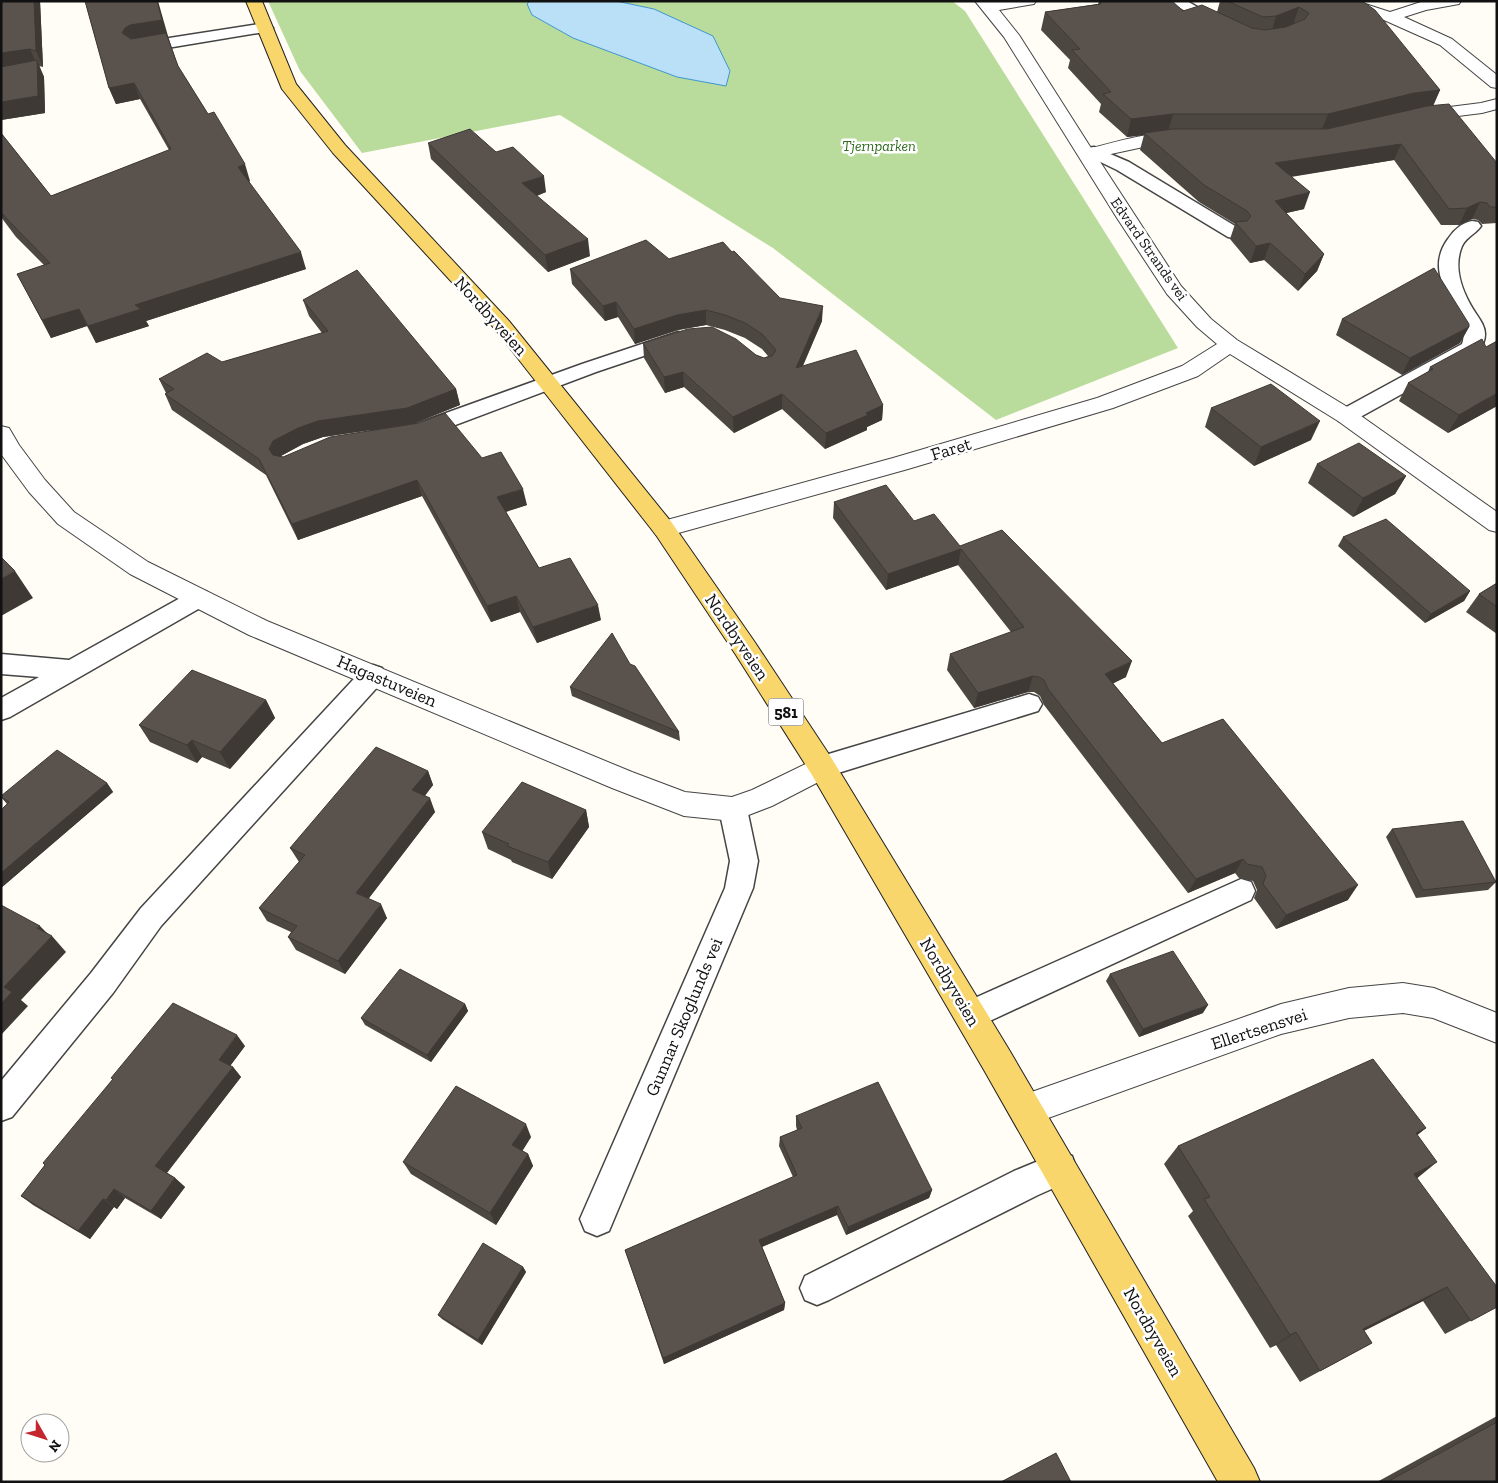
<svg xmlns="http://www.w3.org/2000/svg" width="1498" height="1483" viewBox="0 0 1498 1483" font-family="'Zilla Slab',serif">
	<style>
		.forest { fill: #b9dc9c }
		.water { fill: #b9e0f7; stroke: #3f96cf }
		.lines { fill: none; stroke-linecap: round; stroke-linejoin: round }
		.lane-casing { stroke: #444; stroke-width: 3 }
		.street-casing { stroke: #444; stroke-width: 2 }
		.primary-casing { stroke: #222; stroke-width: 2 }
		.lane { fill: #fff; fill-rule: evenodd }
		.street { fill: #fff; fill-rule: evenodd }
		.primary { fill: #f9d66b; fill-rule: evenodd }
		.wall { fill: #4d4742; fill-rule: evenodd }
		.shaded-wall { fill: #3f3936 }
		.building { fill: #5a524d; stroke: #3f3936 }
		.labels { text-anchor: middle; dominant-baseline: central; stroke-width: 5; stroke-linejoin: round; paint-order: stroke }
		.far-park-label { font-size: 15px; font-style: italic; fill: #2f6b1f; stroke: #fff }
		.far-street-label { font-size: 15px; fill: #111; stroke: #fff }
		.shield { fill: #fff; stroke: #585858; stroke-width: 1 }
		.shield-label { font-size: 16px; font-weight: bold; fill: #111 }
		.street-label { font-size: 18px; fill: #111; stroke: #fff }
	</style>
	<rect width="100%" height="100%" fill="#fffdf5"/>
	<polygon class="forest" points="268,1 530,1 527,4 677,77 654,9 616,1 952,1 965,11 1178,348 996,420 773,248 560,115 362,153 300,71"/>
	<polygon class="water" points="530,1 616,1 654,9 713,36 730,71 726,86 677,77 573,38 532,15 527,4"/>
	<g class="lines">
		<defs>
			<g id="lane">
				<polygon points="1169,1 1187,1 1226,24 1229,27 1226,30 1216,30"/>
				<polygon points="265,23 270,25 273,28 270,31 137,53 132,51 129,48 132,45 137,43"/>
				<polygon points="1094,147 1129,162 1240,229 1243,233 1240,237 1234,238 1228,237 1117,170 1088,156 1086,152 1088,148"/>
				<path d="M1472,221L1478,222L1481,226C1476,234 1467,236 1462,246C1453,267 1462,291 1473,309C1478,317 1485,325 1485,334C1485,341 1482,347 1478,352L1353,421L1346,423L1339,421L1335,416L1339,411L1462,344C1473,315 1418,280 1448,239C1454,230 1461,223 1472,221Z"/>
				<polygon points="678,332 685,334 688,338 685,342 596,372 426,436 418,438 410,436 407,431 410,426 582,364"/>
				<polygon points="199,589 207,592 211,598 207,604 10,717 1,720 1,698 39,677 1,674 1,654 69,660 191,592"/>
				<polygon points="373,665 382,668 386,675 382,682 161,926 113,993 12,1117 1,1121 1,1081 91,973 141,908 364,668"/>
				<polygon points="1029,694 1038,697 1042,704 1038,711 822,778 813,775 809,767 813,759 822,756"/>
				<polygon points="733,798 743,801 747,809 758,861 753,888 609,1231 597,1236 585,1231 580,1219 725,888 730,861 719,809 723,801"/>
				<polygon points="1241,879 1251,882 1255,891 1251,900 981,1025 970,1029 959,1025 955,1015 959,1005"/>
				<polygon points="1060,1152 1072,1156 1076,1168 1072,1180 1038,1195 829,1300 817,1305 805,1300 800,1288 805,1276 1014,1171"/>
			</g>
			<g id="street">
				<path d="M975,1H1036L1034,4L999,10L1019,35L1091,148C1118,142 1159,128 1186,135L1189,139L1186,143L1148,146L1097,157L1181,286L1211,319L1237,340L1354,411L1497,512V532L1489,530L1338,421L1230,354L1198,376L1113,408L908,469L664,537L656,535L652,529L656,523L893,458L1097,398L1182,366L1217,344L1197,327L1167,294L1117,218L1004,37Z"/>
				<polygon points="1332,1 1356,1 1390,12 1424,1 1461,1 1459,4 1426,10 1404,17 1452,39 1497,75 1497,88 1491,87 1440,45 1384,20 1334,4"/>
				<polygon points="1497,99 1497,109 1482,113 1418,121 1412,120 1409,116 1412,112 1418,111 1481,103"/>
				<polygon points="1,426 9,428 19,445 45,480 74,512 148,562 267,621 632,772 685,792 732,797 752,790 822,756 832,759 836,767 832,775 772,806 733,821 684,816 612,788 249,635 130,574 58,524 29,492 1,454"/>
				<polygon points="1403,983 1434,988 1497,1013 1497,1043 1433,1018 1403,1013 1349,1018 1281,1034 1026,1126 1014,1122 1009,1110 1014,1098 1026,1094 1281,1004 1349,988"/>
			</g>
			<polygon id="primary" points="246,1 262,1 296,84 345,145 509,321 672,523 754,641 832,759 1008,1048 1254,1468 1260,1482 1218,1482 984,1070 812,775 736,655 656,535 495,329 333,153 282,89"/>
		</defs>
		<use href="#lane" class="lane-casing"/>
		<use href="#street" class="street-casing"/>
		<use href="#primary" class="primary-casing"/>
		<use href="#lane" class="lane"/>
		<use href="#street" class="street"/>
		<use href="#primary" class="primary"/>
	</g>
	<g class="wall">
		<polygon points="1,1 40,1 43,67 39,66 44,77 45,113 1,120"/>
		<polygon points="85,1 168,36 178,66 250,181 249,182 306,269 146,321 149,326 96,343 87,326 51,338 17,274 44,265 16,237 1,217 1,133 51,196 169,150 140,99 116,104 109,88"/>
		<polygon points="1099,1 1183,11 1217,12 1220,1 1362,1 1440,90 1433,106 1497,163 1497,223 1482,224 1478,220 1472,219 1459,225 1441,225 1394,160 1291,177 1304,209 1286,213 1324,254 1317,271 1298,291 1264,260 1250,263 1230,239 1235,224 1199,202 1140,150 1144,135 1127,137 1099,112 1101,104 1068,68 1070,60 1041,30 1045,12 1098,4"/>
		<polygon points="428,143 496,152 546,192 537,196 590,256 548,272 431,159"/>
		<polygon points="669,259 780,298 822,321 803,366 883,405 882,420 867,427 867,430 825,449 782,409 734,433 684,387 665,393 644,358 643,343 756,355 764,358 768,356 762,349 745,338 725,330 706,325 678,330 635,344 618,317 605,321 572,284 570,269"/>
		<path d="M303,300L456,389L460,405L413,424L482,458L527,505L506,512L539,568L601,620L537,643L520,612L491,622L422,496L298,540L266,475L172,410L165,394L166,393L159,379L222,362L322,333L309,316ZM371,430L283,457L281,456L303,444L323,437Z"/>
		<polygon points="1342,319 1469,327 1460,343 1402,375 1336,335"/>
		<polygon points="1430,367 1497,406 1448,433 1399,401 1408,383 1428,372"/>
		<polygon points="1211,408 1311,440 1254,466 1205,427"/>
		<polygon points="1317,464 1406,476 1395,494 1353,517 1308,483"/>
		<polygon points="834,502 914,521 960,546 1126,677 1113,683 1162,743 1348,900 1276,929 1254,898 1257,890 1253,881 1239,878 1235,873 1188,893 1044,705 1040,696 1034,692 1028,692 974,708 947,670 950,654 1011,632 958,565 886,590 833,518"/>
		<polygon points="1343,537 1470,591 1464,601 1425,623 1338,546"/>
		<polygon points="1497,583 1497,634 1466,612 1479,594"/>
		<polygon points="630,664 679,732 680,741 572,696 570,687"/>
		<polygon points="266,700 275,718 230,769 202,757 197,763 150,742 139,725"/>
		<polygon points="428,771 433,785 425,796 435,812 368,899 387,918 345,974 296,950 288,937 291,932 267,921 259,908 299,862 290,848"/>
		<polygon points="107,783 113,792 1,888 1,810 7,804 1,797"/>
		<polygon points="586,810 589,827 552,879 512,862 511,860 488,849 482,832"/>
		<polygon points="1392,829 1496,882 1488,890 1416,898 1386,837"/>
		<polygon points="1110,974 1203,1013 1139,1037 1106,981"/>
		<polygon points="465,1004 468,1011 431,1062 365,1025 361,1018"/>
		<polygon points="245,1046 230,1066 233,1067 241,1077 167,1173 175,1178 185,1187 161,1219 125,1198 117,1209 114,1207 90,1239 33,1205 21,1196 113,1079 111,1078"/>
		<polygon points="796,1116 932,1190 929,1198 846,1235 837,1215 762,1247 785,1303 784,1310 664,1364 625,1250 793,1177 779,1146 780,1137 797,1130 796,1126"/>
		<polygon points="1426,1128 1417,1135 1417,1178 1497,1307 1445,1334 1423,1301 1364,1331 1372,1343 1300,1382 1276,1345 1270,1348 1188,1216 1193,1211 1164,1164 1178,1146"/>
		<polygon points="531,1137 522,1151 528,1154 533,1166 496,1225 411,1174 403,1162"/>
		<polygon points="523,1267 526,1272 482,1345 442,1319 438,1315"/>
		<polygon points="1497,1416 1497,1482 1377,1482"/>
	</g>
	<g class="shaded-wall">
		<polygon points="34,1 40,1 43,67 36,51"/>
		<polygon points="157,1 158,1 168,36 136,41 122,33 125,28"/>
		<polygon points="1299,7 1293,25 1271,34 1276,16"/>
		<polygon points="30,49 37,65 1,71 1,53"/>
		<polygon points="37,60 44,77 45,113 1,120 1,102"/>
		<polygon points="134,83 140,99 116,104 109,88"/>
		<polygon points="1440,90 1432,108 1321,132 1328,114 1414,93"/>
		<polygon points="1173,114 1168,132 1144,133 1144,135 1127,137 1131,119"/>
		<polygon points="1401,144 1394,160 1269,180 1275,163"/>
		<polygon points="245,164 250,181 243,184 238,167"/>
		<polygon points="544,176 546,192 524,200 522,183"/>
		<polygon points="1310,192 1304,209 1269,217 1275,201"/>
		<polygon points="1480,202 1472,219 1459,225 1467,208"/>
		<polygon points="588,239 590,256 548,272 545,255"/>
		<polygon points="1270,243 1264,260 1250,263 1256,246"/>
		<polygon points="301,252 306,269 146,321 149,326 96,343 88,326 135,305"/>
		<polygon points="1324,254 1317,271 1298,291 1305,274"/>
		<polygon points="616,302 618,317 605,321 603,306"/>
		<polygon points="823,306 822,321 795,383 796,368"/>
		<polygon points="79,309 87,326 51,338 42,320"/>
		<polygon points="706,310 706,325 678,330 635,344 634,329 677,315"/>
		<polygon points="1469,327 1460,343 1402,375 1410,358"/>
		<polygon points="683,372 684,387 665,393 664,377"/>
		<polygon points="456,389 460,405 412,424 323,437 303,444 279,457 275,465 269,449 273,441 298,428 318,421"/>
		<polygon points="1497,393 1497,406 1448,433 1459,415"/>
		<polygon points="782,394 782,409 734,433 733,417"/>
		<polygon points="883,405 882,420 867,427 867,430 825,449 826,433"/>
		<polygon points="1320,421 1311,440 1254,466 1261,447"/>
		<polygon points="1406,476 1395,494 1353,517 1363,498"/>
		<polygon points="417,480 422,496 298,540 292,524"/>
		<polygon points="523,489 527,505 501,513 497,497"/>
		<polygon points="961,549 958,565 886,590 888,574"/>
		<polygon points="15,571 33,598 1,616 1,579"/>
		<polygon points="1470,591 1464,601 1425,623 1431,614"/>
		<polygon points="516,596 520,612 491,622 487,606"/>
		<polygon points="598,605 601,620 537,643 533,627"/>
		<polygon points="1132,661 1126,677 1100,690 1105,674"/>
		<polygon points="1033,676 1028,692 974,708 978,693"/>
		<polygon points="266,700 275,718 230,769 220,752"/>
		<polygon points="192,740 202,757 197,763 187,745"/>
		<polygon points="428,771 433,785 417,804 412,790"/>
		<polygon points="107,783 113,792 1,888 1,873"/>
		<polygon points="430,798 435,812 363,906 356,893"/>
		<polygon points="586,810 589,827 552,879 548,862"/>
		<polygon points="1243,859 1235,873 1188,893 1196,879"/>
		<polygon points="1358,885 1348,900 1276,929 1286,915"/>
		<polygon points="381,904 387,918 345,974 338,961"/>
		<polygon points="40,926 51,937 52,936 66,952 21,1000 28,1006 1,1035 1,1004 4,987 37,928"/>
		<polygon points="465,1004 468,1011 431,1062 427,1055"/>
		<polygon points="1208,1005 1203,1013 1139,1037 1143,1029"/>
		<polygon points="237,1035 245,1046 227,1070 219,1060"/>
		<polygon points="233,1067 241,1077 165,1175 155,1166"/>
		<polygon points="526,1124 531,1137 518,1158 512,1145"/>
		<polygon points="1426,1128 1404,1146 1416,1133"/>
		<polygon points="528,1154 533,1166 496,1225 490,1213"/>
		<polygon points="1437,1162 1415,1180 1414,1174"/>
		<polygon points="175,1178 185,1187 161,1219 151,1211"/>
		<polygon points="114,1189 125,1198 117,1209 106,1200"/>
		<polygon points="932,1190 929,1198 846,1235 848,1227"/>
		<polygon points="103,1199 114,1207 90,1239 78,1231"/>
		<polygon points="838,1206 837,1215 759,1248 759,1240"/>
		<polygon points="523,1267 526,1272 482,1345 478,1340"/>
		<polygon points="1447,1287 1423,1301 1341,1342 1363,1329"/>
		<polygon points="785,1303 784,1310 664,1364 663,1358"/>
		<polygon points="1296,1332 1276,1345 1270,1348 1290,1335"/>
	</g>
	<g class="building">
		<polygon points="1,1 34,1 36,51 30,49 1,53"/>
		<polygon points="85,1 157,1 162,20 130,25 125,28 122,33 131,39 166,33 178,66 208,114 214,112 245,164 238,167 301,252 135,305 141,309 88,326 79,309 42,320 17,274 50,263 7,219 1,212 1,133 51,196 171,149 134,83 109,88"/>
		<polygon points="1099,1 1172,1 1183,11 1202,5 1252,28 1265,30 1286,27 1305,19 1309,13 1299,7 1276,16 1263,17 1227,1 1362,1 1375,10 1440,90 1414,93 1328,114 1173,114 1131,119 1103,94 1111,92 1072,50 1080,49 1045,12 1101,4"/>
		<polygon points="37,60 38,96 1,102 1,67"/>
		<polygon points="1449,104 1497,163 1497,207 1490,207 1487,203 1480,202 1467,208 1449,209 1401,144 1275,163 1310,192 1275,201 1324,254 1305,274 1270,243 1256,246 1235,222 1247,221 1251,216 1247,211 1204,185 1144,133 1173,129 1327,129 1427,106"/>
		<polygon points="470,129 496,152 513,147 544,176 522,183 588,239 545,255 428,143"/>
		<polygon points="646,240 669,259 723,242 732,252 734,251 780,298 823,306 796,368 856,350 883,405 866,413 868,415 826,433 782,394 733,417 683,372 664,377 643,343 688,329 712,327 736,339 756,355 764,358 772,356 776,350 762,334 745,323 725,315 706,310 677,315 634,329 616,302 603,306 570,269"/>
		<polygon points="1434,268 1469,324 1469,327 1410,358 1342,319"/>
		<polygon points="357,270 456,389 407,408 318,421 298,428 273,441 269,449 273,455 283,457 330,437 419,423 445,413 482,458 501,452 523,489 497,497 539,568 570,558 598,605 533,627 516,596 487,606 417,480 292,524 259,459 165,394 174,389 159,379 207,353 222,362 328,331 303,300"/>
		<polygon points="1482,339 1486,347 1497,341 1497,393 1459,415 1408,383 1433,369 1430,367"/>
		<polygon points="1271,384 1320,421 1261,447 1211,408"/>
		<polygon points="1359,443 1406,476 1363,498 1317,464"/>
		<polygon points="886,485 914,521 934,514 960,546 1002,530 1132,661 1105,674 1162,743 1223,719 1358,885 1286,915 1263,884 1266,876 1262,867 1247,864 1243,859 1196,879 1048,689 1044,680 1039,677 1033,676 978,693 950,654 1024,627 961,549 888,574 834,502"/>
		<polygon points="1386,519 1470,591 1431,614 1343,537"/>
		<polygon points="1,557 15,571 1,579"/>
		<polygon points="1497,583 1497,607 1479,594"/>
		<polygon points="612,633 630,664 635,666 679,732 570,687"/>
		<polygon points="192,670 266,700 220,752 192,740 187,745 139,725"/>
		<polygon points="376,747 428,771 412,790 430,798 356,893 381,904 338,961 288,937 297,926 259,908 305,855 290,848"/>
		<polygon points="57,750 107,783 1,873 1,810 9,802 1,797 1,796"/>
		<polygon points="522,782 586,810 548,862 507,846 509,844 482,832"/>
		<polygon points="1463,821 1496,882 1423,890 1392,829"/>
		<polygon points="1,905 40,926 37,928 52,936 4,987 12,992 1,1004"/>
		<polygon points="1173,951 1208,1005 1143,1029 1110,974"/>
		<polygon points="400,969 465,1004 427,1055 361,1018"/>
		<polygon points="173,1003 237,1035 219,1060 233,1067 155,1166 175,1178 151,1211 114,1189 106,1200 103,1199 78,1231 21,1196 45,1165 43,1163 113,1079 111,1078"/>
		<polygon points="1373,1059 1426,1128 1416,1133 1437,1162 1414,1174 1497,1287 1497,1307 1471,1321 1447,1287 1363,1329 1372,1343 1320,1371 1296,1332 1290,1335 1204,1199 1210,1197 1178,1146"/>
		<polygon points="878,1082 932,1190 848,1227 838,1206 759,1240 785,1303 663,1358 625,1250 797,1175 780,1137 802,1128 796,1116"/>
		<polygon points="456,1086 526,1124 512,1145 528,1154 490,1213 403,1162"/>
		<polygon points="483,1243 523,1267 478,1340 438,1315"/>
		<polygon points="1497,1422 1497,1482 1387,1482"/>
		<polygon points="1056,1453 1071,1482 1001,1482"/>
	</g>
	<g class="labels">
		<g class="far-park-label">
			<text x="879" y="146">Tjernparken</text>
		</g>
		<g class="far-street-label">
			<text transform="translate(1149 249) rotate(55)">Edvard Strands vei</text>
		</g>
		<rect class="shield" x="768.5" y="698.5" width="35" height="27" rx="4"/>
		<g class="shield-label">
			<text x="786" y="712">581</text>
		</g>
		<g class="street-label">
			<text transform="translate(491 316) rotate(48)">Nordbyveien</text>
			<text transform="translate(951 449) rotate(-17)">Faret</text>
			<text transform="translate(737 637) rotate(56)">Nordbyveien</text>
			<text transform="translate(387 681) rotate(23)">Hagastuveien</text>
			<text transform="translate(950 982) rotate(59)">Nordbyveien</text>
			<text transform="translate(684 1017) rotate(-67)">Gunnar Skoglunds vei</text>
			<text transform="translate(1259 1029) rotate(-18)">Ellertsensvei</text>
			<text transform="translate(1153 1332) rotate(60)">Nordbyveien</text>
		</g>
	</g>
	<rect width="1498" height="1483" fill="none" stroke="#111111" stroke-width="5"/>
	<g transform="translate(45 1438) rotate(129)"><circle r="24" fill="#ffffff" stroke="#a0a0a0"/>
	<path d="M0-4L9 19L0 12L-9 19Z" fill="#c4262e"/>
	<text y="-8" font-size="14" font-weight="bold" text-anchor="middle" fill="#111111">N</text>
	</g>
</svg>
